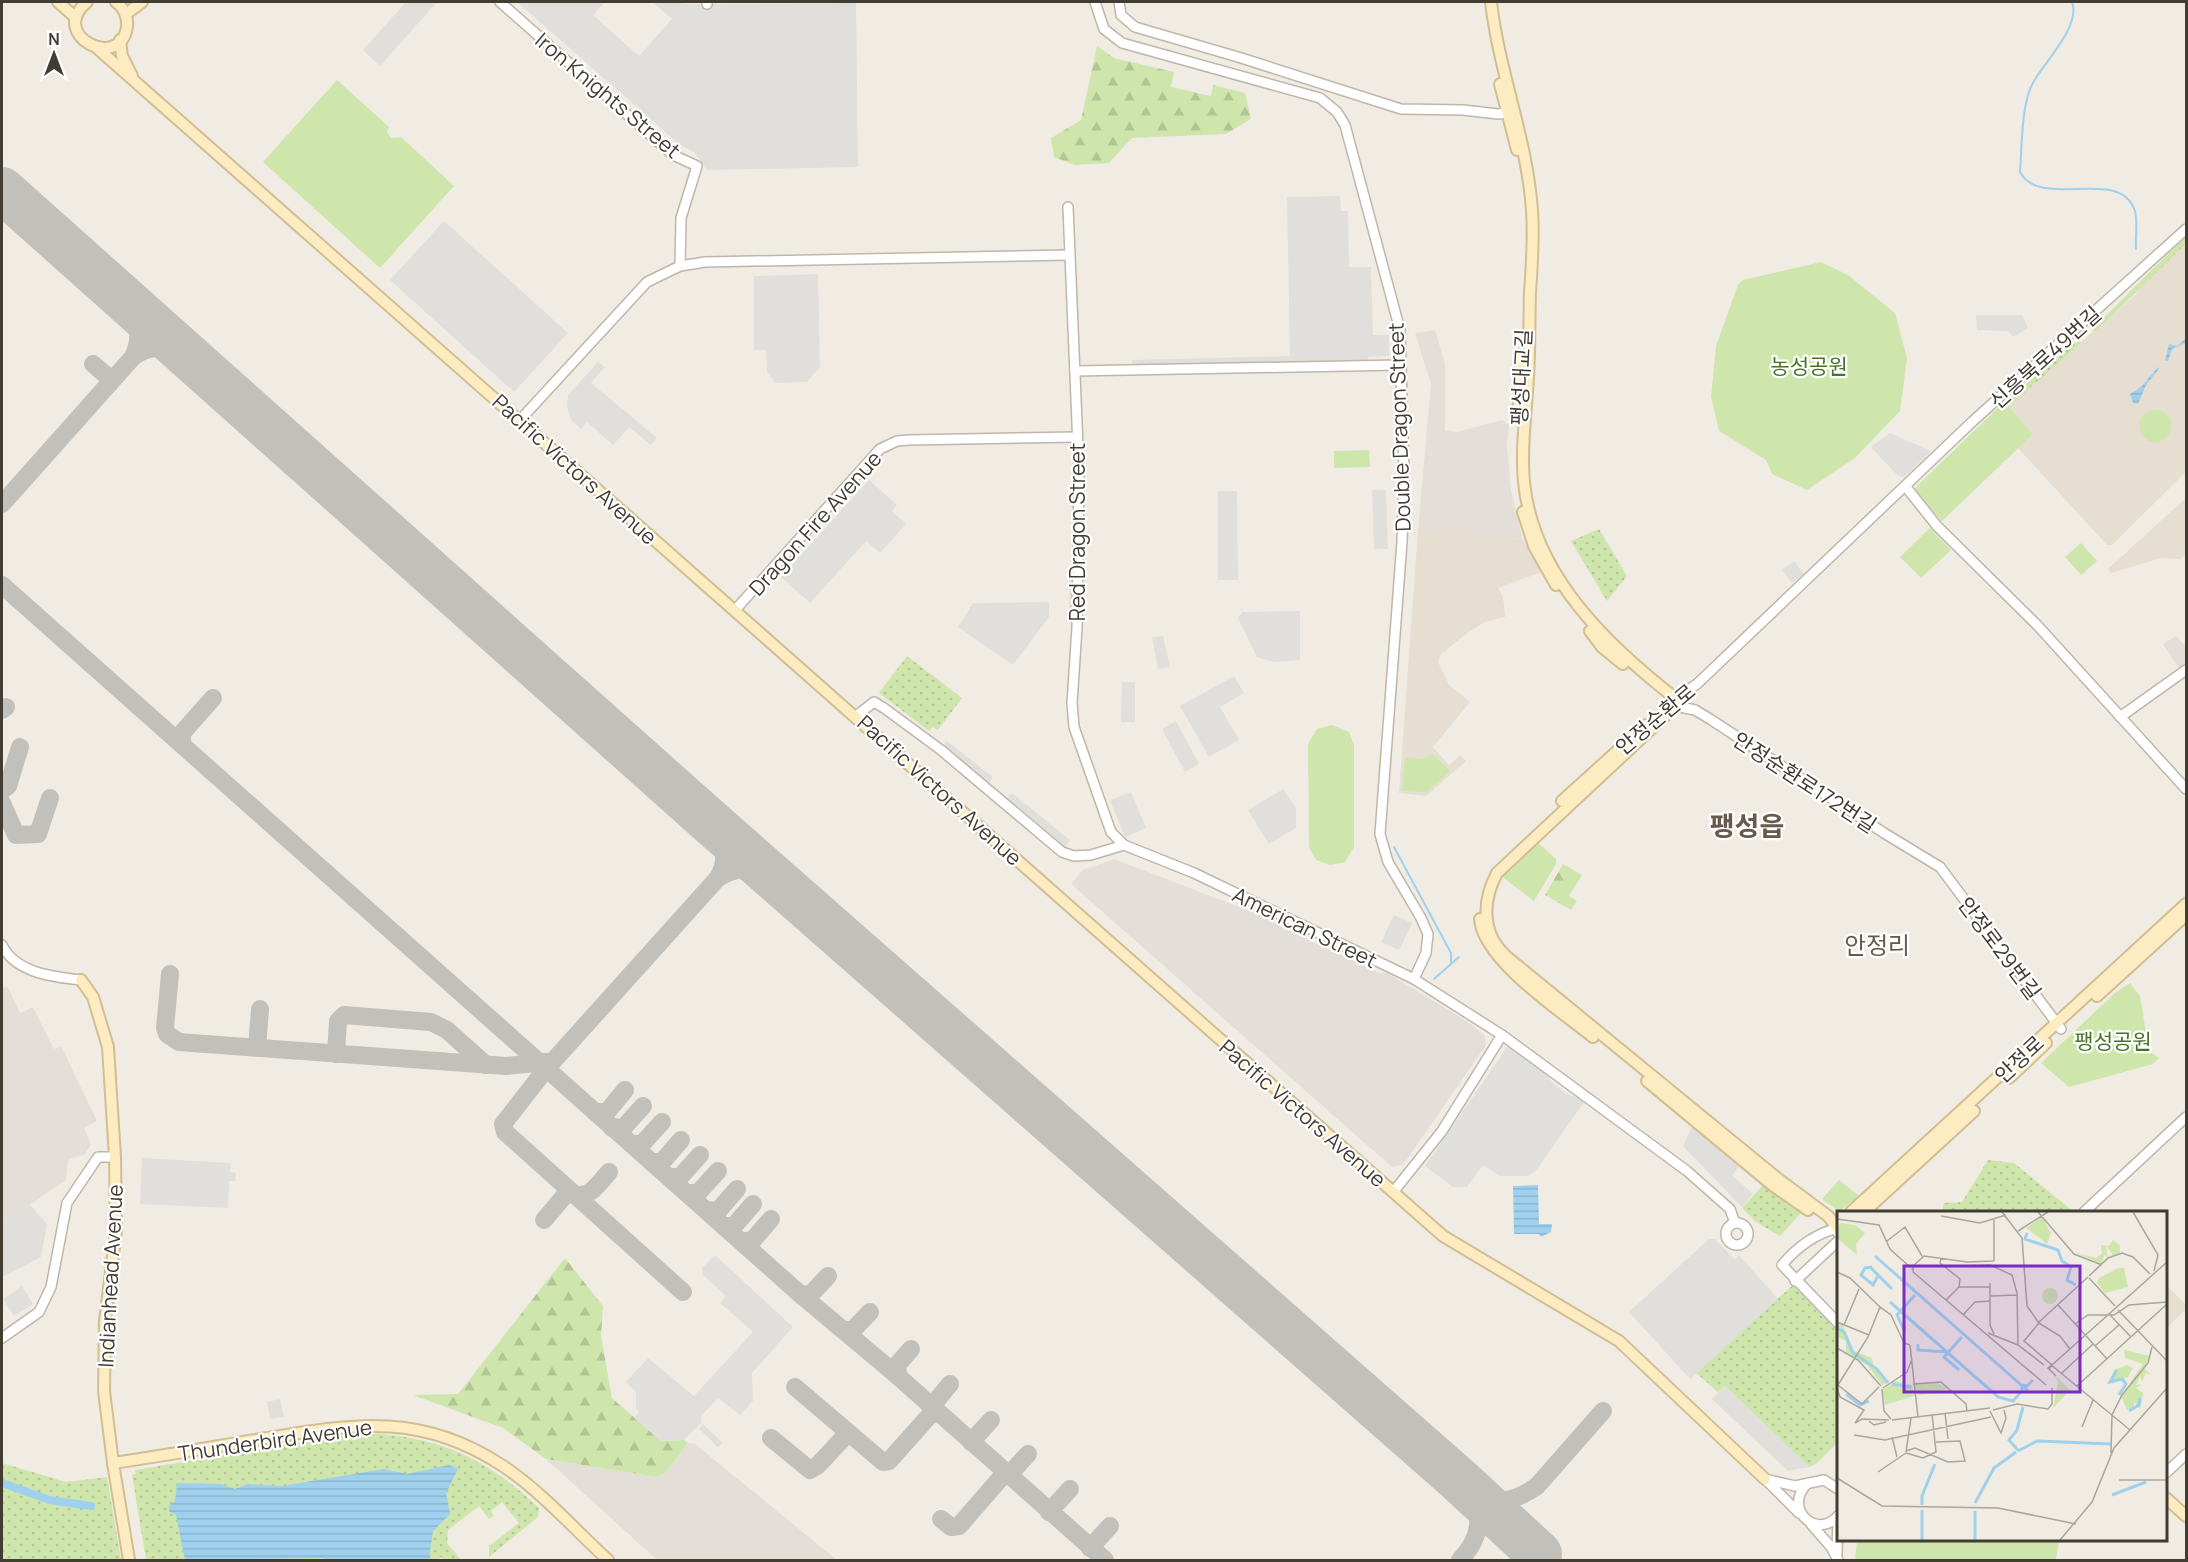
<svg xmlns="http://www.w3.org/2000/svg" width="2188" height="1562" viewBox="0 0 2188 1562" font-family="Manrope,'Noto Sans KR',sans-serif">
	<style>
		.residential { fill: #e5ded1 }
		.industrial { fill: #e3ded8 }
		.grass { fill: url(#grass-dots) }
		.forest { fill: url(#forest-firs) }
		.park { fill: #cee5ac }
		.parking { fill: #e1dfdb }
		.water { fill: url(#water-rules) }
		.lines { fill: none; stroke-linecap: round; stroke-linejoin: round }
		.stream { stroke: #9fd1ee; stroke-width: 2 }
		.canal { stroke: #9fd1ee; stroke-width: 8 }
		.taxiway { stroke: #c2c0bb; stroke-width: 18 }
		.runway { stroke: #c2c0bb; stroke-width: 46 }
		.tertiary-casing { stroke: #bfb6a9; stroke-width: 12 }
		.secondary-casing { stroke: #d1be93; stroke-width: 14 }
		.tertiary { stroke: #fff; stroke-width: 9 }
		.secondary { stroke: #fdecc1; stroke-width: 10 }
		.labels { text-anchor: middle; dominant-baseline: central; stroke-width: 4.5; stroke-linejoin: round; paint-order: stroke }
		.street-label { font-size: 21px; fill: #433c33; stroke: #fff }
		.park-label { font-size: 21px; fill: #477229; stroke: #fff }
		.quarter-label { font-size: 24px; fill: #655a4b; stroke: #fff }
		.district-label { font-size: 27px; font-weight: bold; fill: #655a4b; stroke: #fff }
		.inset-river { fill: none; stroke: #9fd1ee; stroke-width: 3 }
		.inset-road { fill: none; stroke: #aba69d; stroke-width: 1.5 }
		.view { fill: #7b2cbf; fill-opacity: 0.15; stroke: #7b2cbf; stroke-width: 3 }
		.inset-edge { fill: none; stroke: #433c33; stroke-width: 3 }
	</style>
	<defs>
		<pattern id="grass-dots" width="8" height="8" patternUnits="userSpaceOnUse" patternTransform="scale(1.5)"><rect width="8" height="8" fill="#cee5ac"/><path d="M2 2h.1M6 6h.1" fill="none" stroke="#b2c594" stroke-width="1.8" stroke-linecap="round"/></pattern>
		<pattern id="forest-firs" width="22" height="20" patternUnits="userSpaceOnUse" patternTransform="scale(1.5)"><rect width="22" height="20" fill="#cee5ac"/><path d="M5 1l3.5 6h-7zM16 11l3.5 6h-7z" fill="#b2c594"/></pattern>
		<pattern id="water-rules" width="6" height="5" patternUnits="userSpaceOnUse" patternTransform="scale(1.5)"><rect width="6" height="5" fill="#9fd1ee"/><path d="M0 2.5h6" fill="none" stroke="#8ab4cd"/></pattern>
	</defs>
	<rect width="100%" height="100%" fill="#f1ece3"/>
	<g class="residential">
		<polygon points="2186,244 2186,472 2112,545 2107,545 2018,448 2033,434 2008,407 2135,295 2144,283"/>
		<polygon points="2186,498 2186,554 2181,559 2161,558 2111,573 2108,569"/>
		<polygon points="1470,525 1473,541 1522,538 1542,572 1498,588 1503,596 1505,617 1485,622 1470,631 1441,654 1438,662 1449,685 1470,702 1433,747 1449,765 1460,755 1466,761 1426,796 1399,793 1418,531 1444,532 1445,527"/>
		<polygon points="2166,1285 2186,1305 2186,1309 2166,1329"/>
	</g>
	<g class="industrial">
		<polygon points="1435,330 1445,364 1445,431 1457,432 1502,420 1509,424 1507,446 1511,490 1522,538 1473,541 1470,525 1446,527 1445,532 1418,531 1431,384 1415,333"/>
		<polygon points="2176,636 2186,647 2186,663 2179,668 2163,644"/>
		<polygon points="1114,859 1273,920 1277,925 1379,973 1387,973 1468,1022 1485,1036 1486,1045 1403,1165 1392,1167 1071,884 1083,870"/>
		<polygon points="7,986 20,1013 33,1007 54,1049 61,1046 97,1121 84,1128 91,1144 85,1154 68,1160 66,1180 2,1224 2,989"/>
		<polygon points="688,1443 695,1444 837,1560 657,1560 546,1459 657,1477 665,1473"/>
	</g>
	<g class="grass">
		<path d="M2186,237V244C2155,273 2126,303 2094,332L2092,329C2124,299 2153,267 2186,237Z"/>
		<polygon points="2079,340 2081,343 2008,407 2004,402"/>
		<polygon points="1599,529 1627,576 1607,601 1571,541"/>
		<polygon points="907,656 962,698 938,730 933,727 929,731 879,693"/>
		<polygon points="1988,1160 2014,1163 2074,1212 1942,1212 1944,1203 1962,1202"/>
		<polygon points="1764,1184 1804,1210 1780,1236 1756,1222 1742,1208"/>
		<polygon points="1793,1285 1838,1332 1838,1442 1816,1464 1809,1467 1725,1386 1718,1392 1696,1373"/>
		<path d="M356,1433C433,1434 483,1455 539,1508L538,1517L489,1557V1546L519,1523L502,1502L491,1511L494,1516L489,1519L479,1506L448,1530L447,1543L461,1560H444L441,1557L437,1560H146L132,1475L136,1474L135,1470Z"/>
		<polygon points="2,1463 66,1482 107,1477 121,1560 2,1560"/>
	</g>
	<g class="forest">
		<polygon points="1097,46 1114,58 1174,72 1171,87 1211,96 1213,85 1245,93 1251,119 1226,134 1132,138 1109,163 1075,165 1054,157 1051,138 1081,120"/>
		<polygon points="1563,864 1582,875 1569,896 1577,901 1571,910 1545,895"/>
		<polygon points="565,1258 603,1306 601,1336 612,1398 661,1441 684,1440 688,1443 665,1473 657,1477 546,1459 503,1428 413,1395 458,1394"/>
	</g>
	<g class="park">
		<polygon points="337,80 389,127 387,132 391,138 401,137 454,186 380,268 263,162"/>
		<polygon points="1821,262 1848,275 1895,313 1907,358 1900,411 1855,458 1807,490 1772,474 1766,460 1719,431 1711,397 1716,346 1738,285 1743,280"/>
		<polygon points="2004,402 2033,434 1942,521 1917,493 1916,487"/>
		<circle cx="2155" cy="426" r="16"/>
		<polygon points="1369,450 1370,467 1334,468 1334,451"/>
		<polygon points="1930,528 1951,550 1921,578 1900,557"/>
		<polygon points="2081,543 2097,561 2081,575 2065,557"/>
		<polygon points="1332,725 1349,732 1354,745 1354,847 1345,862 1330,865 1316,860 1309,847 1308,744 1317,729"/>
		<polygon points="1432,754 1450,771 1426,792 1402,791 1405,758 1424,759"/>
		<polygon points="1537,842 1556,859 1556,864 1534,901 1500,875"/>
		<polygon points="2130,983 2140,996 2149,1051 2159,1058 2153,1064 2069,1087 2041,1063 2115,993"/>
		<polygon points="1839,1180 1859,1196 1839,1211 1822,1199"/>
		<polygon points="1857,1540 2059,1540 2056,1560 1855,1560"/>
	</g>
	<g class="parking">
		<polygon points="406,2 437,2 380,66 363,50"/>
		<polygon points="517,2 605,2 593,15 639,56 672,19 652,2 682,2 686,4 856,3 858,167 707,170 695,153 679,144"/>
		<polygon points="1340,196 1341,211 1348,211 1349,267 1371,267 1373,335 1389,335 1389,356 1368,357 1368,368 1132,374 1132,360 1290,356 1287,197"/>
		<polygon points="444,221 568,333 514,392 390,280"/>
		<polygon points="818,274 820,367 807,382 775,383 767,372 766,350 754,350 754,276"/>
		<polygon points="1976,315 2022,315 2028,328 2013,337 2008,331 1977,330"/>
		<polygon points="598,362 605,367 591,383 657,438 651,445 629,427 613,445 587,422 581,429 571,420 567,407 568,395"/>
		<polygon points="1890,433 1931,451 1904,477 1897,475 1871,447"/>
		<polygon points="869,480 897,505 892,511 906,524 880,553 866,541 810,603 781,577"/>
		<polygon points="1372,490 1386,490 1388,549 1374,549"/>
		<polygon points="1218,491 1237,491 1238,580 1218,580"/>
		<polygon points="1794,561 1804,574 1792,583 1782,570"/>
		<polygon points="1070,566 1078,566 1077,611 1069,610"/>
		<polygon points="1049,602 1049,617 1013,665 958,627 973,603"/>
		<polygon points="1300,611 1300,660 1274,662 1257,657 1238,618 1242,612"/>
		<polygon points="1163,636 1170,667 1158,669 1152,637"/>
		<polygon points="1234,676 1244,693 1220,707 1239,740 1209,757 1180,706"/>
		<polygon points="1122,682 1135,682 1135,722 1121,722"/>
		<polygon points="1176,721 1199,764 1185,772 1162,729"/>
		<polygon points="947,741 993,777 989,783 1007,798 1012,793 1070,840 1062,852 941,750"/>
		<polygon points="1283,789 1296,808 1296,828 1269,844 1248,810"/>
		<polygon points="1131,792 1146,828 1125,837 1110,800"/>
		<polygon points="1394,915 1412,923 1399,950 1381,942"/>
		<polygon points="1508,1046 1540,1066 1551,1081 1566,1094 1586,1099 1535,1172 1527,1176 1500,1176 1483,1165 1467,1187 1453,1187 1425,1166"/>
		<polygon points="1693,1125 1741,1165 1732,1175 1753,1194 1742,1207 1683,1146"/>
		<polygon points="142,1158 231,1163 230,1172 236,1173 235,1181 229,1181 228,1208 140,1204"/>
		<polygon points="30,1205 47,1224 41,1257 2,1277 2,1224"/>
		<polygon points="1709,1239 1715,1239 1735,1260 1739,1255 1778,1299 1690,1379 1629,1312"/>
		<polygon points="715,1255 793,1327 752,1373 753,1401 740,1415 718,1398 701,1416 701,1423 684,1440 661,1441 634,1418 639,1412 636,1408 636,1392 626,1382 648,1358 694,1396 753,1332 720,1303 726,1296 703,1275 702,1268"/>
		<polygon points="22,1286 33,1304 14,1316 3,1299"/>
		<polygon points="1725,1386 1809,1467 1788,1471 1712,1399"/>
		<polygon points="280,1399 284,1417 270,1419 267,1402"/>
		<polygon points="703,1424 723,1443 718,1447 699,1429"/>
	</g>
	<g class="water">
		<polygon points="2186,338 2186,343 2172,349 2168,361 2165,361 2169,344 2177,346"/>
		<polygon points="2158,367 2159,369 2146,385 2138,404 2133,403 2130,394 2141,387"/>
		<polygon points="1538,1185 1539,1224 1552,1224 1551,1232 1541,1237 1539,1234 1514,1234 1513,1186"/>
		<polygon points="449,1465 458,1469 446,1493 450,1514 433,1531 429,1558 425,1560 325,1560 324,1558 185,1560 176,1515 169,1511 169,1506 175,1501 177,1483 221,1484 235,1489 247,1484 282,1486 384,1469 407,1474"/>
	</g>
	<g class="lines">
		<g class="stream">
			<path d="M2072,2C2081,26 2046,60 2034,81C2021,102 2022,147 2020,172C2041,211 2120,165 2135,211C2138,224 2135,236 2136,249"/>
			<polyline points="1394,847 1451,953 1451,962"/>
			<polyline points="1434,979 1459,957"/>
		</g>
		<polyline class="canal" points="2,1483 50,1500 91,1506"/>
		<g class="taxiway">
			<path d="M126,302C138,321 143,336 133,357"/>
			<polyline points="93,364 107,376 109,384"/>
			<path d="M2,504L133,357C152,343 168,347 188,358"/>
			<polyline points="2,585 800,1294 892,1371 1105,1560"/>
			<polyline points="2,710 6,707"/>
			<polyline points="182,743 182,733 213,698"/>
			<polyline points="2,790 8,786 20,747"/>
			<polyline points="2,803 16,835 38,834 50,798"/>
			<path d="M707,819C721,838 732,857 717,879C737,865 755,867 775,879"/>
			<polyline points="170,974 165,1028 167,1034 179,1042 506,1066 547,1062"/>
			<polyline points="257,1048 260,1009"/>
			<polyline points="336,1054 338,1021 344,1015 431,1022 447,1030 486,1065"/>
			<polyline points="595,1112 607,1112 625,1090"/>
			<polyline points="612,1128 624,1127 643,1106"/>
			<polyline points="631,1144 642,1144 662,1122"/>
			<polyline points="651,1162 662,1162 681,1140"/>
			<polyline points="669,1177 680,1177 700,1155"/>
			<polyline points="687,1193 698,1193 718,1171"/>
			<path d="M575,1194C589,1200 600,1182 609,1172"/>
			<polyline points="706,1210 718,1211 737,1189"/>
			<polyline points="544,1220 566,1194 577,1195"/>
			<polyline points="723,1226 734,1226 753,1204"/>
			<polyline points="741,1241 752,1241 771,1219"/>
			<polyline points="683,1292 505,1132 503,1124 546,1069 717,879"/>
			<polyline points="800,1294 810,1295 828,1276"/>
			<polyline points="843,1330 853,1330 870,1312"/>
			<polyline points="898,1376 897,1365 911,1349"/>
			<polyline points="795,1387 883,1462 889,1461 930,1415 938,1413"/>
			<polyline points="931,1407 950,1384"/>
			<polyline points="771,1438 810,1470 817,1466 848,1433"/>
			<polyline points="971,1442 991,1420"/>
			<polyline points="1008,1476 1028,1454"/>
			<path d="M1459,1480C1489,1503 1504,1509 1537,1486L1603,1411"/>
			<polyline points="1049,1512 1070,1489"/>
			<polyline points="941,1519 951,1527 959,1526 1005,1473"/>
			<polyline points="1090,1548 1110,1526"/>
			<path d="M1460,1560C1481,1538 1485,1514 1466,1488"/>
		</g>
		<polyline class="runway" points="2,190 707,819 1459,1480 1539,1554"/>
		<defs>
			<g id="tertiary">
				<polyline points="500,2 673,155 697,166 681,218 680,266"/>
				<polyline points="1095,2 1104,29 1122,43 1320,98 1337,112 1345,125 1400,330 1404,474 1402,542 1380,834 1388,862 1421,918 1428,934 1426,953 1414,979"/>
				<polyline points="1119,2 1121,15 1135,27 1238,57 1401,109 1463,110 1498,114 1513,112"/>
				<polyline points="707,4 707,2"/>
				<polyline points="1068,207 1079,471 1077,628 1072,703 1074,727 1111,832 1124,845"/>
				<polyline points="1075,371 1400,365"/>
				<polyline points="520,420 647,282 680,266 705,262 1069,255"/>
				<polyline points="1906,487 1937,526 2038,626 2186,789"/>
				<polyline points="736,609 880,449 897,441 909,440 1077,437"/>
				<polyline points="1675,699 1697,684 1973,421 2186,229"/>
				<polyline points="1675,706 1695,710 1710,719 1884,833 1940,867 2061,1029"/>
				<polyline points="856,716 874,702 884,708 941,750 1062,852 1074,856 1091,855 1124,845 1194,873 1414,979 1502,1035 1687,1171 1730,1209 1735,1223"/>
				<polyline points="2120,717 2186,670"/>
				<path d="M2,945C15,973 54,977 81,980"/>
				<polyline points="1394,1191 1442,1131 1502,1035"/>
				<polyline points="2084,1212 2186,1117"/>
				<circle cx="1737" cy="1234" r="11"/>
				<path d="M1838,1233V1228C1814,1234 1797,1247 1782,1265L1838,1323"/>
				<polyline points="1795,1281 1838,1241"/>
				<polyline points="2,1338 39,1312 51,1287 67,1203 98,1157 115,1157"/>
				<polyline points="2166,1473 2186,1454"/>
				<polyline points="1765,1479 1795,1486 1824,1480 1838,1489"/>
				<polyline points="1765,1479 1799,1513"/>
				<path d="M1806,1485C1784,1509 1816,1540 1838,1516"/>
				<polyline points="1811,1524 1831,1547 1838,1560"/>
				<polyline points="1837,1554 1838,1516"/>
			</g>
			<g id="secondary">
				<polyline points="58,2 76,18"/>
				<path d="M87,2C47,35 120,72 127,27C128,16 124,8 116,2"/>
				<path d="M1491,2C1499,72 1527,139 1532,210C1534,238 1532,265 1530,292C1529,325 1530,359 1527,392C1525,422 1521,452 1524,482C1533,576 1609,647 1680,702L1497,873C1482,901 1481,934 1507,957L1777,1178L1828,1216L1838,1228"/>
				<polyline points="126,14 142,2"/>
				<polyline points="120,40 122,56 132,76"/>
				<polyline points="97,48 1443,1236 1619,1341 1765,1479"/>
				<polyline points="1500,84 1517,150"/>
				<polyline points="1518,416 1522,354"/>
				<polyline points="1523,512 1534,546 1556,585"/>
				<polyline points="1590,631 1602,647 1623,664"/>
				<polyline points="1562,801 1646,725"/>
				<path d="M1480,919C1483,960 1561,1011 1593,1037"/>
				<polyline points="81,980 93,997 108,1047 115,1157 116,1231 105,1321 104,1391 113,1463 129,1560"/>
				<polyline points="2097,996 2186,915"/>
				<polyline points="2009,1078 2046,1043"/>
				<polyline points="1647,1081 1771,1184 1808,1210"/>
				<polyline points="1851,1212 2186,904"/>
				<polyline points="1864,1212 1974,1111"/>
				<path d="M113,1463C162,1456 212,1447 261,1439C354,1424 420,1411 503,1466C542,1492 574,1529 608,1560"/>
				<polyline points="2166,1498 2186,1516"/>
			</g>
		</defs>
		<use href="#tertiary" class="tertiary-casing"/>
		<use href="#secondary" class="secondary-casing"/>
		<use href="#tertiary" class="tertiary"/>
		<use href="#secondary" class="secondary"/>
	</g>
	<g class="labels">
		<g class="street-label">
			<text transform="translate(608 95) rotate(40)">Iron Knights Street</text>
			<text transform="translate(2045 357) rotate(-42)">신흥북로49번길</text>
			<text transform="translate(1521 377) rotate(-87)">팽성대교길</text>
			<text transform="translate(1399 427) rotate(-92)">Double Dragon Street</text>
			<text transform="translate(575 469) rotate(42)">Pacific Victors Avenue</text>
			<text transform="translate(815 523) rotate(-48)">Dragon Fire Avenue</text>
			<text transform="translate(1077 532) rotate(-90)">Red Dragon Street</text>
			<text transform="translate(1655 719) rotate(-40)">안정순환로</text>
			<text transform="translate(1805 782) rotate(33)">안정순환로172번길</text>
			<text transform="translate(940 790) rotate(42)">Pacific Victors Avenue</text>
			<text transform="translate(1305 927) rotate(26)">American Street</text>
			<text transform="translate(2000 948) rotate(53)">안정로29번길</text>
			<text transform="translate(2019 1059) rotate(-43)">안정로</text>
			<text transform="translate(1303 1113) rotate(41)">Pacific Victors Avenue</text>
			<text transform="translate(110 1276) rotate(-87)">Indianhead Avenue</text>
			<text transform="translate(275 1440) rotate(-8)">Thunderbird Avenue</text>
		</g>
		<g class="park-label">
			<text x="1809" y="366">농성공원</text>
			<text x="2113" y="1041">팽성공원</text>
		</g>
		<g class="quarter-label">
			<text x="1877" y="944">안정리</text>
		</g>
		<g class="district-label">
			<text x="1747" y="825">팽성읍</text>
		</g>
	</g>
	<g transform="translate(1837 1211)">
		<rect width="330" height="330" fill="#f1ece3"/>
		<path d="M58,170L75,174L77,185L48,194L46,179ZM99,171L110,177L106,181L105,177L104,182L81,184L78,173Z" fill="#cee5ac"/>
		<path d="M205,6L214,22L210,33L189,17ZM276,29L283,34V42L276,44L269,35L271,46L267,44L265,53L240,42L259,47L265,43L264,34L272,35ZM281,57H287L291,76L268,82L260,72L262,67ZM287,139L313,145L307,157L314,164L309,162L305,171L303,165L299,174L306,173L299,177L306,182L303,198L297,191V197L290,199L284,185L306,153L288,147ZM290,154L296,157L291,166L271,173L277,159Z" fill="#cee5ac"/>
		<path d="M4,12L18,14L28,22L19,33L20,44L0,27V15Z" fill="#cee5ac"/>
		<path d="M205 85a8 8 0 1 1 16 0a8 8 0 1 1-16 0ZM0,112L6,114L17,140L35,147L36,154L52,171L45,174L31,155L9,141V130L0,126ZM218,164L233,179L216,197L221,171Z" fill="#cee5ac"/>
		<path class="inset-river" d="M190,22L188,28L221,39L225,50L234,56L230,69L239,74M38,45L191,180M35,56L28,57L24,64L36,74L41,65M34,57L55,78M53,91L161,186L176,190L185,180V174L190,175L196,169M68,115L67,119L60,104L78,84M0,117L7,121L16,142L40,158L51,172M81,133V139L110,141M122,159L107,146L125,126M280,159L273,171L285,168L289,173L282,184M55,173L74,176M9,183L23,194L32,190M292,200L302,194L303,187M181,239L172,229L180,219L186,196M181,240L200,230L274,233M275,284L309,271M138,292L157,257L179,241M85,294V285L98,253M85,299V329M138,329V300"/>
		<path class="inset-road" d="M165,1L185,27L190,95L202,112L187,130L215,154M201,1L237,43L265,54M296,1L321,44L317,60M104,5L143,12L169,4M0,8L42,14L53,38L73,56M181,20L211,1M50,30L68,16L85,45M104,47L103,52L123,68L122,76M157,50V9M76,55L87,45L130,51L157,50M124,55L153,54L175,64L180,82L181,134M75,59L76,55V61L209,174M0,61L13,67L43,96M252,65L271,47L285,42L296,46L313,63M252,67L278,95M153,72V114L157,123M154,85L180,84M109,89L122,76H153M221,94L270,148M281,99L330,150M126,104L138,91L154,90M274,105L294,126M0,111L32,124M202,111L251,66M202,112L223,125L233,138M238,113L251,104H277L292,94L330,91M7,114L22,78M151,122L181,134L207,154M73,134L81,206M258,135L282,114M0,137L21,149L44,175M213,153L293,219M215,154L330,51M212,158L215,154L211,157L219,165M225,162L256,133M76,173L104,171L129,193L130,200M1,174L31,126L43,96L54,104L67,132L73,134M1,174L25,193L42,176M240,175L330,93M0,177L3,186L27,199L18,212M46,177L70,161L75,148M45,178L47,200L54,208M156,199L180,193L211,198L215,193V177M153,200L164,222L169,207L167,199M108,202L111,228M55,209L153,197M32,210L37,214L49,211M18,212L25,208L52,209M245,216L256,189M17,224L48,229L154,206M55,226L60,246M69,240L78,237L111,251L128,250L123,230L99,231M69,241L74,207M69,242L86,247L99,241L95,203M274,242L275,204L285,184L311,152L315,136M41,261L69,242M0,267L45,295L161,297L239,313M282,269H330M223,329L255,291L277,237L330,177"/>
		<path class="view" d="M67,55H243V181H67Z"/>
		<rect width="330" height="330" class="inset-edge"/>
	</g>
	<rect width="2188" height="1562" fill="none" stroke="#433c33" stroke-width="6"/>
	<g transform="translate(54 54)" stroke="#ffffff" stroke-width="4.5" paint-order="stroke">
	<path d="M0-4.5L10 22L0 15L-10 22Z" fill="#433c33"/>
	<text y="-9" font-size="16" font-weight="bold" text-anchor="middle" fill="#433c33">N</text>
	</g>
</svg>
